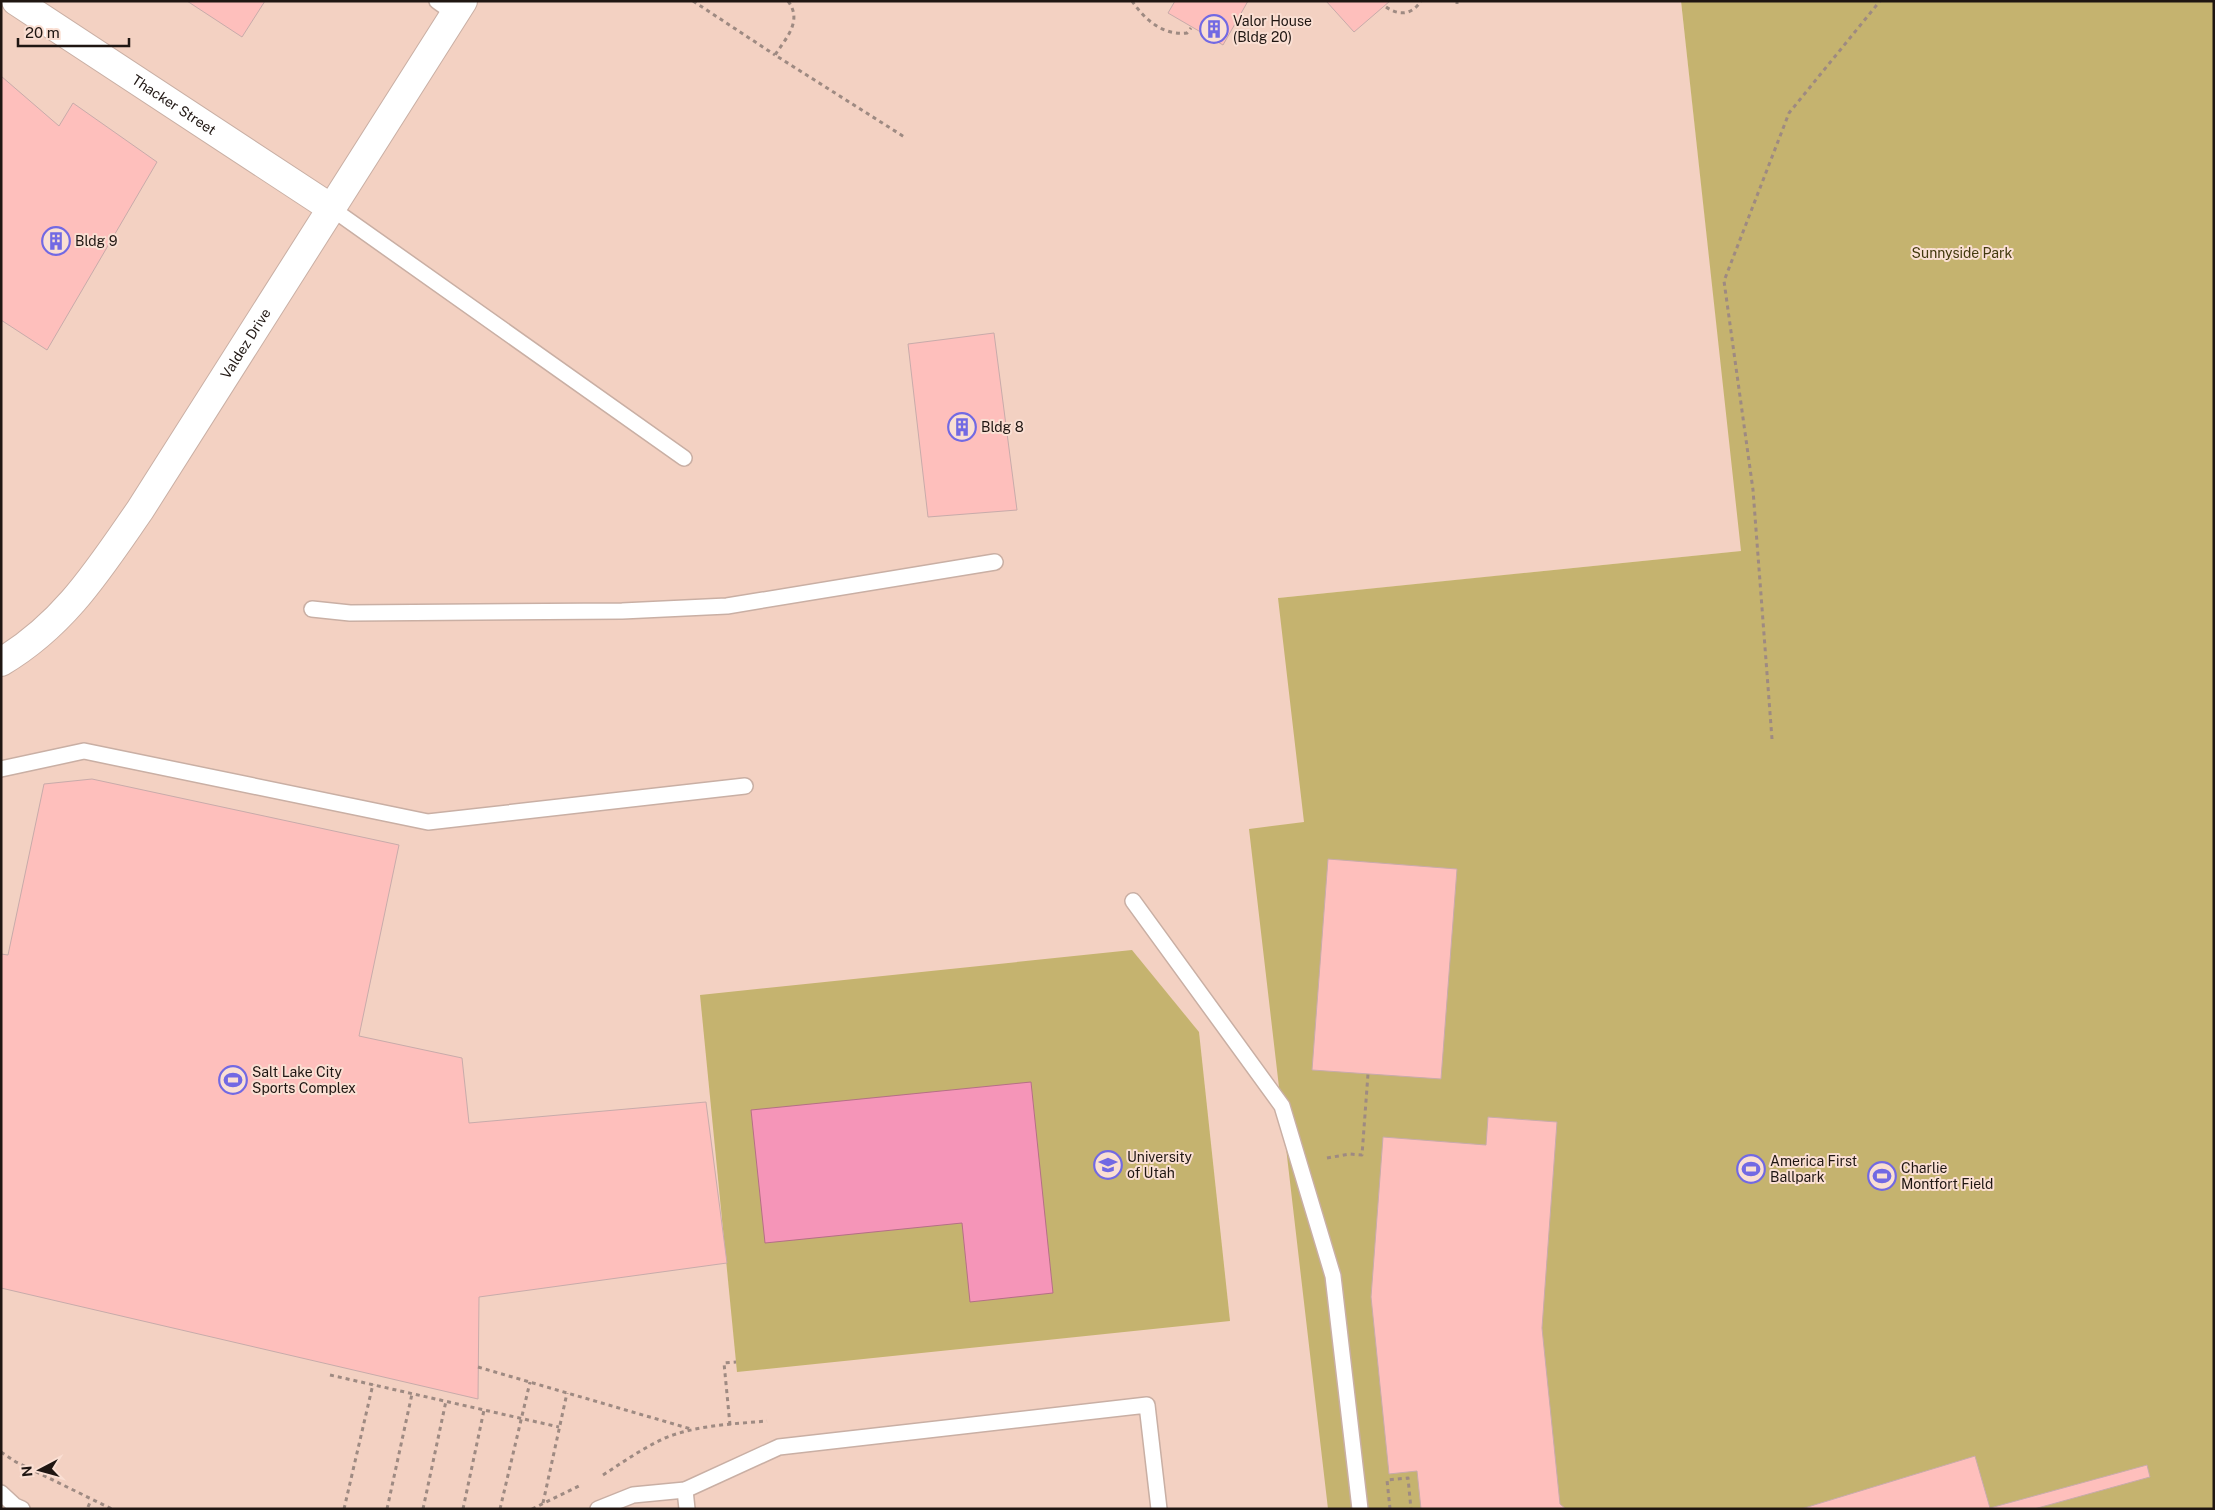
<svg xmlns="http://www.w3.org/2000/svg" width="2215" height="1510" viewBox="0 0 2215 1510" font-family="'Public Sans',sans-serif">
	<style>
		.built { fill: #f3d1c2 }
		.green { fill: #c5b36f }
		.water { fill: #f595b8; stroke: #b56f86 }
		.building { fill: #febfbc; stroke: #c8abaa }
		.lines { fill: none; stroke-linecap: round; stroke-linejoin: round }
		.lane-casing { stroke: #c9afa4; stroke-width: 18 }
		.street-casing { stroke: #c9afa4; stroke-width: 30 }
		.path { stroke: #9e8a82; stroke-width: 3; stroke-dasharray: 4 4; stroke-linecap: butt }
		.lane { stroke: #fff; stroke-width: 15 }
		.street { stroke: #fff; stroke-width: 28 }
		.labels { text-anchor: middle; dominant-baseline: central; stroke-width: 4; stroke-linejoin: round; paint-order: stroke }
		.poi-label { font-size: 14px; fill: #1f1612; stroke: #fadfd3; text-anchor: start }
		.street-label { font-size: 14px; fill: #1f1612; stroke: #fadfd3 }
		.park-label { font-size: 14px; fill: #43390e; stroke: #fadfd3 }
	</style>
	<rect width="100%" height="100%" fill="#fadfd3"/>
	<polygon class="built" points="1,1 1681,1 1742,551 1278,598 2214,1509 1,1509"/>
	<g class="green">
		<polygon points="1681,1 2214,1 2214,1509 1328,1509 1249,829 1304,822 1278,598 1741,551"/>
		<polygon points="1132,950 1199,1032 1230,1321 737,1372 700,995"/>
	</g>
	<polygon class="water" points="1031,1082 1053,1293 970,1302 962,1223 765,1243 751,1110"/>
	<g class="building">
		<polygon points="187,1 265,1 242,37"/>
		<polygon points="1175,1 1248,1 1223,45 1168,13"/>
		<polygon points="1326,1 1390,1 1354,32"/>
		<polygon points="1,76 59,126 73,103 157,162 47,350 1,320"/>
		<polygon points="994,333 1017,510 928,517 908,344"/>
		<polygon points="92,779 399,845 359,1036 462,1058 469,1123 706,1102 727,1263 479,1297 478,1399 1,1288 1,954 8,955 44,784"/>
		<polygon points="1328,859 1457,869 1441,1079 1312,1070"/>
		<polygon points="1488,1117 1557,1122 1542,1328 1560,1504 1566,1509 1421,1509 1417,1471 1389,1474 1371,1297 1383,1137 1486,1145"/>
		<polygon points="1975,1456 1990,1508 2147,1465 2150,1477 2034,1509 1801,1509"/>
	</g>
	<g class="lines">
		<defs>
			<g id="lane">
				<polyline points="437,1 455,14"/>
				<polyline points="331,208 684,458"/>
				<polyline points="312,609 350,613 622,611 727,606 995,562"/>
				<polyline points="1,769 84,751 428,822 745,786"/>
				<polyline points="1133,901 1282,1106 1333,1276 1360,1509"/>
				<polyline points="685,1490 687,1509"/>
				<polyline points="1,1493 15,1506 22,1509"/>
				<polyline points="598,1509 633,1495 685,1490 779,1447 1147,1405 1159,1509"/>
			</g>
			<g id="street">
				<path id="s1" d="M16,1L331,208"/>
				<path id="s2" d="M1,662C65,624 99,569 140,510L463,1"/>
			</g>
		</defs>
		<use href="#lane" class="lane-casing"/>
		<use href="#street" class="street-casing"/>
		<g class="path">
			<polyline points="693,1 775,55"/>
			<path d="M788,1C803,21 786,38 775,55L906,138"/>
			<path d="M1132,1C1144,19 1163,36 1187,33L1191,28"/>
			<polyline points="1457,1 1457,4"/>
			<path d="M1386,7C1399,16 1412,15 1421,1"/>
			<polyline points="1772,739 1753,490 1724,281 1789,113 1880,1"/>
			<polyline points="1327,1158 1350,1154 1362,1155 1368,1074"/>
			<polyline points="478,1367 691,1429"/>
			<polyline points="330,1375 559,1427"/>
			<polyline points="730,1425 724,1363 736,1362"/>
			<polyline points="1,1452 16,1462 112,1509"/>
			<path d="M603,1475C623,1462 643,1448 665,1438C697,1425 733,1424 767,1421"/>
			<polyline points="543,1503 567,1393"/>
			<polyline points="88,1507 91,1500"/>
			<polyline points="344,1509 373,1384"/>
			<polyline points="387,1509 412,1394"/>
			<polyline points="423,1509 446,1401"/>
			<polyline points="463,1509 484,1410"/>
			<polyline points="500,1509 530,1382"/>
			<polyline points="532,1509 581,1485"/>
			<polyline points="1390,1509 1387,1480 1408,1478 1411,1509"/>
		</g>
		<use href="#lane" class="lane"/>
		<use href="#street" class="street"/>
	</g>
	<defs>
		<symbol id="building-ring" viewBox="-11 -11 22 22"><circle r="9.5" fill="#fadfd3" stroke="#7269e3" stroke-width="1.5"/><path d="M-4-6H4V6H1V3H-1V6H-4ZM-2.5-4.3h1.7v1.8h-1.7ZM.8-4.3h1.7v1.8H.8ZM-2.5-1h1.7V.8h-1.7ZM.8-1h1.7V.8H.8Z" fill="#7269e3"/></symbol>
		<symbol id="stadium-ring" viewBox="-11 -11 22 22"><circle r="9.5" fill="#fadfd3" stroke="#7269e3" stroke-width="1.5"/><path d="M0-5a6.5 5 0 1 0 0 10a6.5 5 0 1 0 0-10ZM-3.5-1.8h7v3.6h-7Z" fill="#7269e3"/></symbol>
		<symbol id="university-ring" viewBox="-11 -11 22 22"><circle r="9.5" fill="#fadfd3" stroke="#7269e3" stroke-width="1.5"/><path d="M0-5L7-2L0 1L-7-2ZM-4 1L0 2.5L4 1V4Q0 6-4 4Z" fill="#7269e3"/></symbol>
	</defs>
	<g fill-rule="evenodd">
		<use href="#building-ring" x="1198" y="13" width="32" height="32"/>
		<use href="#building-ring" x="40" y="225" width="32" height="32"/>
		<use href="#building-ring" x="946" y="411" width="32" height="32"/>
		<use href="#stadium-ring" x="217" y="1064" width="32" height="32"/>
		<use href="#university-ring" x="1092" y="1149" width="32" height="32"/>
		<use href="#stadium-ring" x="1735" y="1153" width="32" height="32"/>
		<use href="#stadium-ring" x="1866" y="1160" width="32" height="32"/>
	</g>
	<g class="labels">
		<g class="poi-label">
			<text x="1233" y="21">Valor House<tspan x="1233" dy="16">(Bldg 20)</tspan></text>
			<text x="75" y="241">Bldg 9</text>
			<text x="981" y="427">Bldg 8</text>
			<text x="252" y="1072">Salt Lake City<tspan x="252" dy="16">Sports Complex</tspan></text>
			<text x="1127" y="1157">University<tspan x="1127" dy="16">of Utah</tspan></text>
			<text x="1770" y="1161">America First<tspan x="1770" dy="16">Ballpark</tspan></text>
			<text x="1901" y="1168">Charlie<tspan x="1901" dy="16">Montfort Field</tspan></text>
		</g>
		<g class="street-label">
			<text stroke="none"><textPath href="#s1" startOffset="189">Thacker Street</textPath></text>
			<text stroke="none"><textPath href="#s2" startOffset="405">Valdez Drive</textPath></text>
		</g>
		<g class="park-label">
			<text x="1962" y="253">Sunnyside Park</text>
		</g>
	</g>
	<rect width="2215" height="1510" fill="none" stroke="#1f1612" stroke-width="5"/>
	<g transform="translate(40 1470) rotate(264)" stroke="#fadfd3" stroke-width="4" paint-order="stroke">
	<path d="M0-4L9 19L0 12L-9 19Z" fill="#1f1612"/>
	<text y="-8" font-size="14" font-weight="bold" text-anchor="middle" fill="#1f1612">N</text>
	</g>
	<path d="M18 38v8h111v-8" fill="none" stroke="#1f1612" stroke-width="2.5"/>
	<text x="25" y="38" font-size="15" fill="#1f1612" stroke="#fadfd3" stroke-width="4" paint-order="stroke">20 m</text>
</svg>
